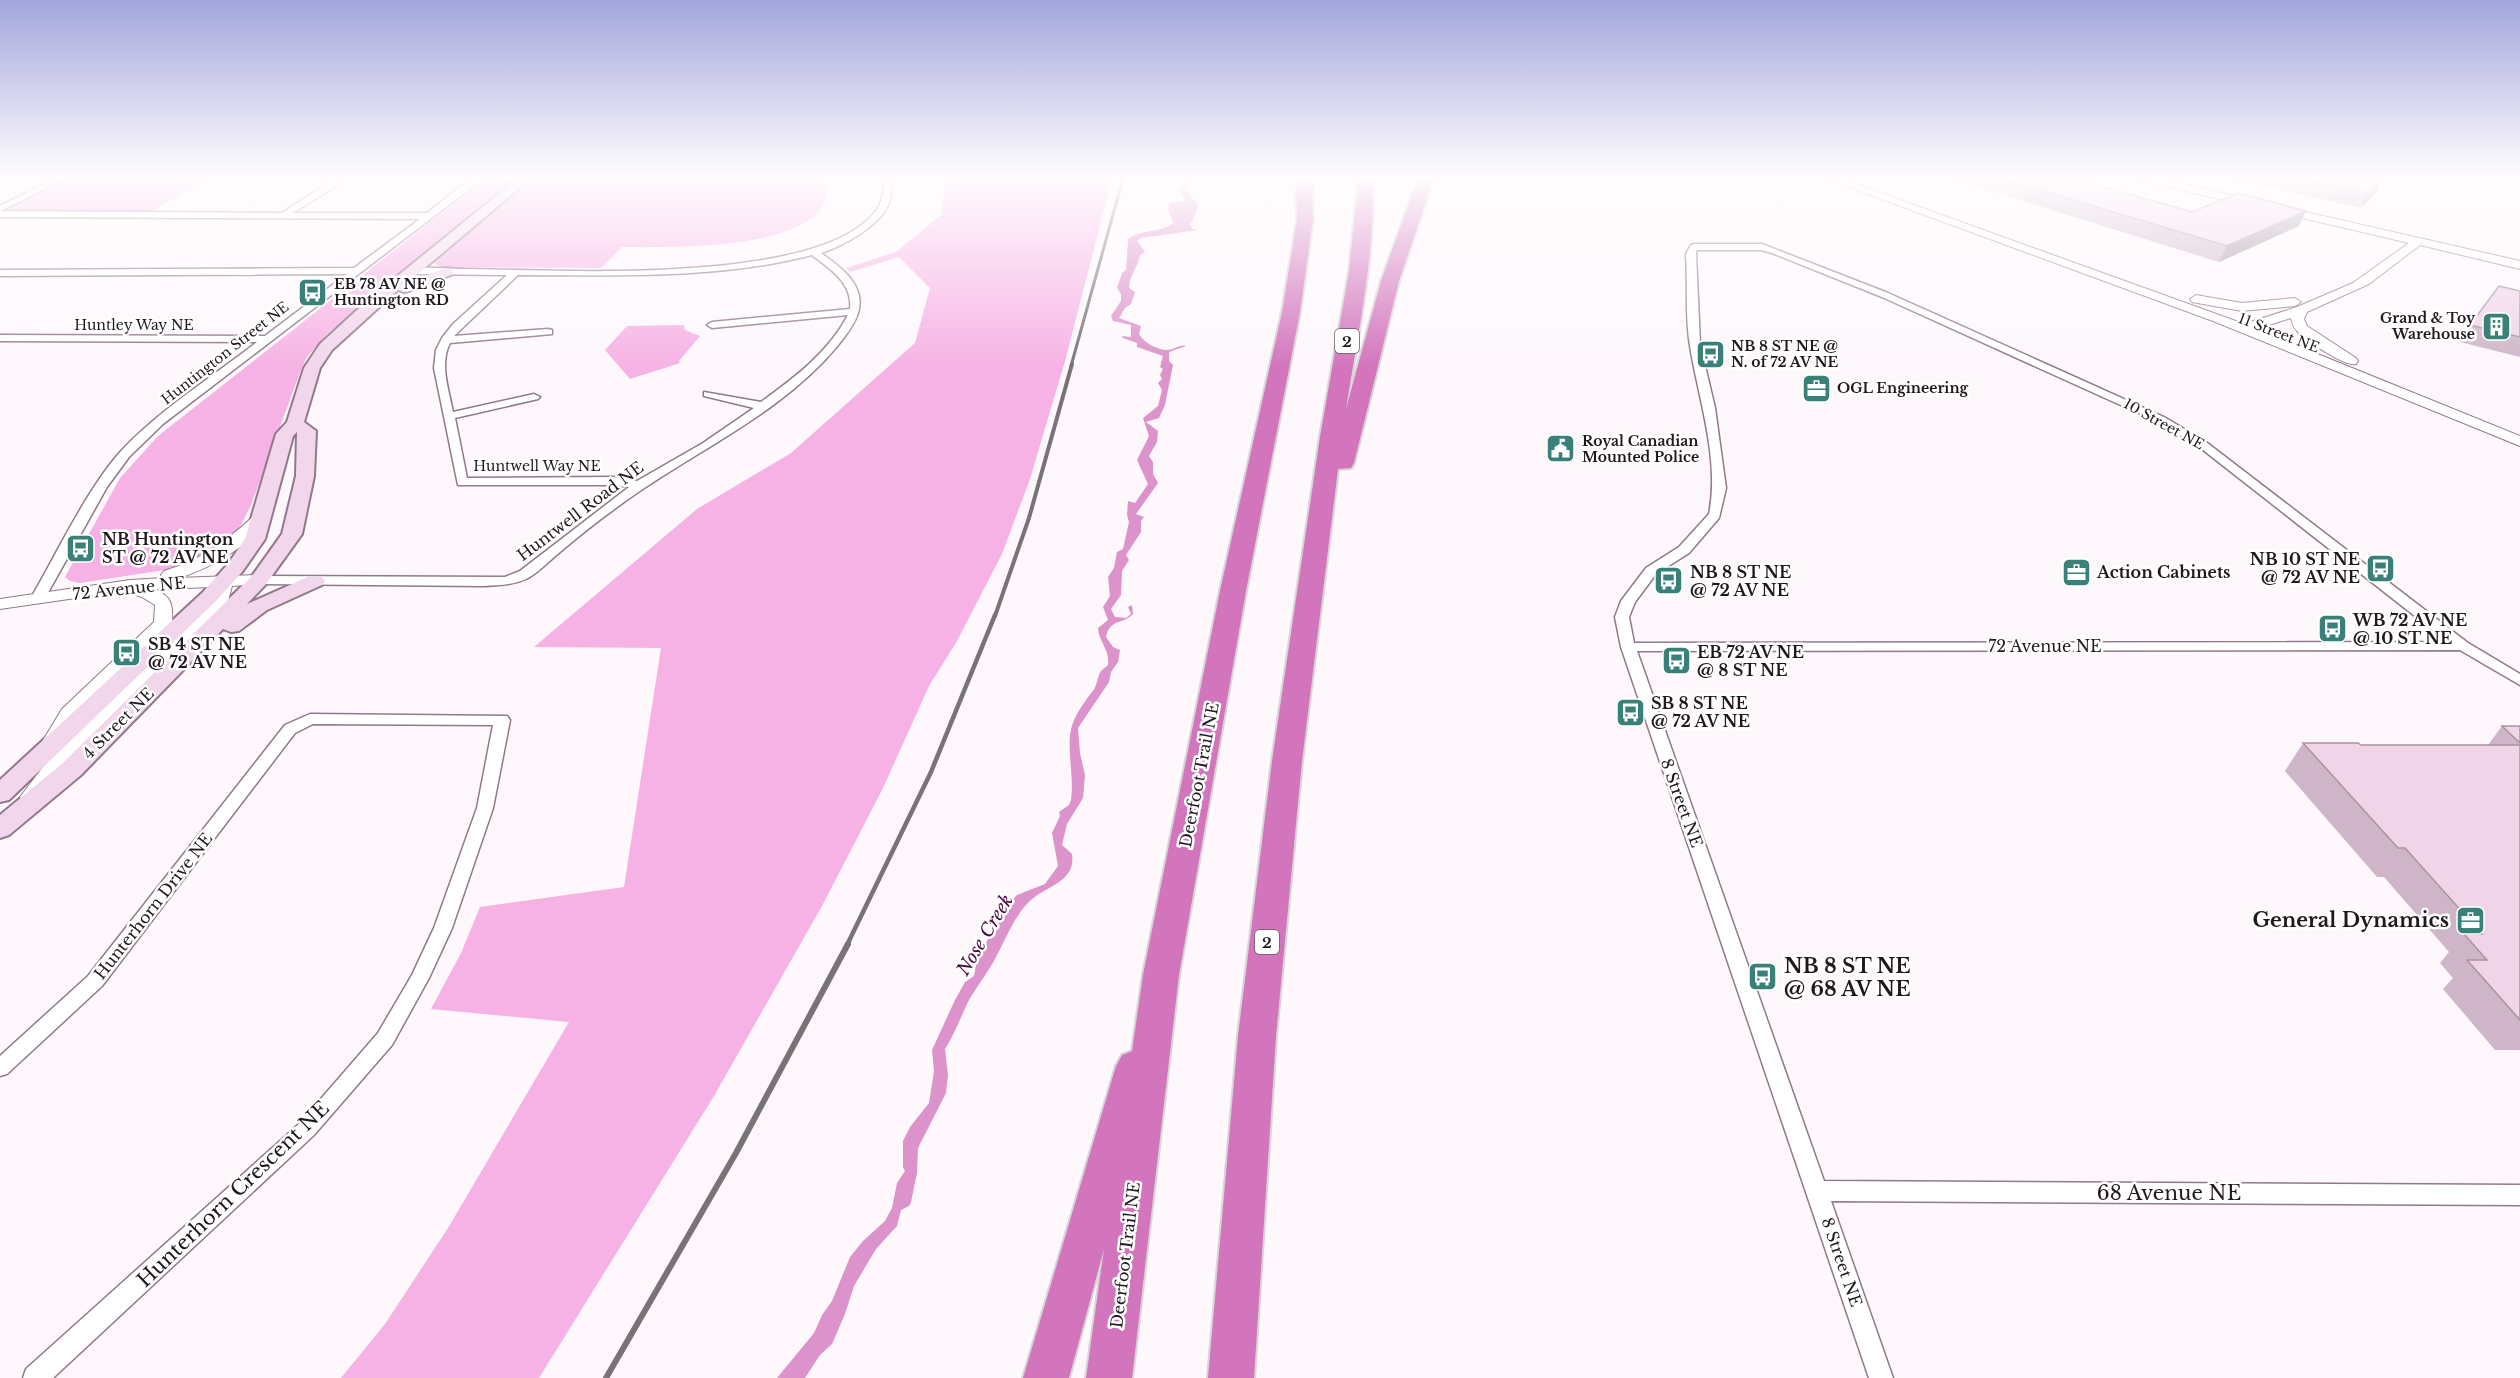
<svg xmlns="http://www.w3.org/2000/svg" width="2520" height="1378" viewBox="0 0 2520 1378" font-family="'Libre Baskerville',serif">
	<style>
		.green { fill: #f6b2e4 }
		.water { fill: #dc92ca }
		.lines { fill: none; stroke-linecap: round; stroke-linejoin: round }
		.minor-casing { stroke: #91788a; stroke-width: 3 }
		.tertiary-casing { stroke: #91788a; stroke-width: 2 }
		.secondary-casing { stroke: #91788a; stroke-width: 4 }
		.motorway-casing { stroke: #d7d5d7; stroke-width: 4 }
		.minor { fill: #fff; fill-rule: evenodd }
		.tertiary { fill: #fff; fill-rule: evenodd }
		.secondary { fill: #f2d6eb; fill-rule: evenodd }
		.motorway { fill: #d275bc; fill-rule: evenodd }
		.rail-far3 { stroke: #797277; stroke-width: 3 }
		.rail-far2 { stroke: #797277; stroke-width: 4 }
		.rail-far1 { stroke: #797277; stroke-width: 4.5 }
		.rail { stroke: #797277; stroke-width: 6 }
		.wall { fill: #ceb6c8 }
		.shaded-wall { fill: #a894a2 }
		.building { fill: #f0d4e8; stroke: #a894a2; stroke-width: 1.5 }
		.labels { text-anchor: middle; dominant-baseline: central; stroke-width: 5; stroke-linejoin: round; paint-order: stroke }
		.far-poi-label { font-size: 14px; font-weight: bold; fill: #21181f; stroke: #fff; text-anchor: start }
		.far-street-label { font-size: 14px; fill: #21181f; stroke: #fff }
		.shield { fill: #fff; stroke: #645d62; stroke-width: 1.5 }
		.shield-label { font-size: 15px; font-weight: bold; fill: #21181f }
		.street-label { font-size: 16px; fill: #21181f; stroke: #fff }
		.poi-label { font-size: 16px; font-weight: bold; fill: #21181f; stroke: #fff; text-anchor: start }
		.water-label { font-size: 18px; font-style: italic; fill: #4c0941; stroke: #fff }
		.near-poi-label { font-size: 20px; font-weight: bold; fill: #21181f; stroke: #fff; text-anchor: end }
		.near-street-label { font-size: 20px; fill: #21181f; stroke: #fff }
	</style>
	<rect width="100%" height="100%" fill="#fef8fc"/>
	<g class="green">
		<polygon points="68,175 217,175 144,215 0,214 0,209"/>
		<polygon points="490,175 523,175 327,334 307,357 302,367 251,505 241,525 228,541 184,567 80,583 70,581 65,577 120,478 158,436"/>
		<path d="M668,175H825C849,254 665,247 622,247L601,268L448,267H440L433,262L533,178H661Z"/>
		<polygon points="947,175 1113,175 1065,361 1030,479 1002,554 957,641 929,686 883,788 822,906 714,1096 539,1378 341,1378 385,1324 448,1228 569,1022 431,1009 461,953 480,907 624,887 661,648 534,647 697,509 791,453 915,343 930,288 899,257 850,272 846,268 896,252 941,215"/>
		<polygon points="684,325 685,330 700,336 679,361 680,363 630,379 605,350 627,326"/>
	</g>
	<path class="water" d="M1188,175H1193L1186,183L1188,193L1197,203V211L1190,225L1193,229L1198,230L1141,238L1137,241L1145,252L1140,255C1138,267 1129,276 1129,288L1135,292L1131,304L1125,308L1119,318L1141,326L1139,334C1144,343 1158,350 1167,350C1174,350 1180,344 1186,346L1169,352V361L1173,365L1165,405L1159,418L1146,422L1158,431L1157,442L1149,456L1153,462V474L1158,483L1136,514L1144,517L1141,521V532L1126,555L1129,560L1122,571L1121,595L1111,609L1115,617L1126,618L1131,614L1128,607L1132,605L1133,614C1123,625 1110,618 1106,637L1113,647L1120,650L1118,662L1111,672L1109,682L1078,728L1080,753L1085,775L1083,798L1067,824L1062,845L1072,854C1076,879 1052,885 1036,896C1017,909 1007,937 996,957C988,973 975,988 967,1004C960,1019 954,1035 945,1049L948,1075L946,1093L918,1148L917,1173L911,1202L909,1206L901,1210L897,1226L876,1249L854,1286L845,1314L832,1344L820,1355L805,1378H777L814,1333L822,1315L832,1301L850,1257L863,1241L885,1221L892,1208L897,1183L905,1171L903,1167V1141L910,1127L929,1103L934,1071L932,1050L955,1000L965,982L974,976L977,960L1005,907L1017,895L1045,884L1058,866L1052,833L1060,816L1059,812L1069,805L1071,800C1074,778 1068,756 1070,735C1072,718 1083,704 1092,692C1097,687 1097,677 1101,671C1103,669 1106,667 1108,665C1110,649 1099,643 1098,628L1108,620L1103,607L1110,596L1108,577L1114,568L1117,552L1123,549L1129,522L1127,515L1128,501L1135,503L1148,484L1137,460L1149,436L1143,418L1158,406L1162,390L1158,383L1162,379L1160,375L1163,369L1160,367L1163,356L1137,347V343L1123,338L1122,336L1131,337V325L1113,321L1111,316L1121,301V294L1117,288L1122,273L1126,270L1128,239C1143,228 1159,234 1173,223L1168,210L1169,203L1186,201L1179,191Z"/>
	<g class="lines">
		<defs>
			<g id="minor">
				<path d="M62,175H72L1,211L282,213L328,183L336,175H344L334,187L293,213H427L475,175H483L480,181L163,424L129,457L107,487L45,598L38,602L31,598C57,553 88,487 122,450C161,409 212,377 257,342L0,341V335L265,336L347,274L0,276V270L354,268L420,219L0,217V206Z"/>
				<path d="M883,175H891C892,184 892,194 889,203C880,226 843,246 821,253C839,266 864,283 859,309C857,321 847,334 839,344C782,414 696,450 624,502C602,518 581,534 560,552C550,560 539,572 528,578C514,585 500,585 484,586L259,584L252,580L259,576L505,577L520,571L629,487L614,485H458L434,368L436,350L442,338L453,324L507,275L413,274L408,271L410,269C428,266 450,269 469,269C556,270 831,287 879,206C884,197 884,185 883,175ZM812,255C830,269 853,283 850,309L712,322L707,325L712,328L848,315C829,352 794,378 761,402L704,392V396L754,408L703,443L637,481L614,477L467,478L455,418L538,399L540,397L534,394L453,412C449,390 439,364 450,343L552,334V330L548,329L454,336L518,275C617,275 716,280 812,255Z"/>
				<path d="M1762,244L1888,293L2164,417L2206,442L2468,643L2520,674V685L2460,650L1637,651L1824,1181L2520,1185V1205L1831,1201L1893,1378H1869L1621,647L1615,617L1621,601L1646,568L1679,547L1709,514C1720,459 1699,401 1690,346C1685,317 1688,284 1686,254L1691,245L1694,244ZM1697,250H1761L1772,253L1882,297L2156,421L2198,446L2448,642L1634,643L1629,617L1635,602L1656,574L1689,553L1719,518L1726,488L1715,408L1700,344L1696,254Z"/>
				<polygon points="310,714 507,716 510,720 493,808 452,928 429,978 392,1045 314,1135 53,1378 23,1378 26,1369 300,1123 378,1033 412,975 434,928 477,808 493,725 313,724 295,733 102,986 7,1074 0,1076 0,1056 88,976 285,725"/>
			</g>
			<g id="tertiary">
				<path d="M1816,175H1831L2244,324L2297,307L2353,283L2409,243L2130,178L2125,175H2144L2520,261V269L2420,245L2369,284L2307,312L2304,319L2307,326L2356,358L2358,361L2356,364C2345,367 2305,340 2297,331C2293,327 2292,322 2291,318L2256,329L2520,436V446L2213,321Z"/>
				<polygon points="2196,295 2242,303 2295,298 2301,302 2295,306 2242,311 2192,302 2190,299"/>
				<path d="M262,512L270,517C249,546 213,567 179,578L259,575L265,576L268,580L265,584L232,586L226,609L60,773C51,786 42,808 23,802L20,797L46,763L211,603L214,587L155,589C172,597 173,605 172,623L77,718L59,747L52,749L45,747L42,742L62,709L154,622L155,605L142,597L124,591L0,609V599L130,580L164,578L161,575L164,571C201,560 228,540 256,514Z"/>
			</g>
			<polygon id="secondary" points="522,175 535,175 408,282 446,268 451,269 453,272 451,275 409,291 404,292 398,290 332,350 320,368 304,422 316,431 314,476 302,534 266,584 247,604 308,577 322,577 325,581 322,585 267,610 239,631 231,632 223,629 81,775 9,835 0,838 0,815 63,763 252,576 282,534 296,476 297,432 293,436 265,539 242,572 216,601 9,800 0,802 0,780 202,593 228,564 245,539 276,434 287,422 304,368 320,344 368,300"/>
			<g id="motorway">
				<polygon points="1296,175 1312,175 1313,219 1300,312 1246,591 1179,975 1132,1378 1086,1378 1104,1249 1069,1378 1023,1378 1116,1066 1122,1055 1132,1051 1143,975 1220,591 1282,312 1297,219"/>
				<path d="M1356,175H1372C1377,247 1357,337 1346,409L1381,281L1419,175H1435L1399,281L1354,463L1351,468L1338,469L1302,761L1276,1036L1254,1378H1208L1238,1036L1272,761L1320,437L1349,271L1357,191Z"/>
			</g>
		</defs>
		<use href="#minor" class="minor-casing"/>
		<use href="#tertiary" class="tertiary-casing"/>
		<use href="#secondary" class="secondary-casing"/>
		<use href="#motorway" class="motorway-casing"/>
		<use href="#minor" class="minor"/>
		<use href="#tertiary" class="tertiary"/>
		<use href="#secondary" class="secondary"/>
		<use href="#motorway" class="motorway"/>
		<polyline class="rail-far3" points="1071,366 1124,175"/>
		<polyline class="rail-far2" points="995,616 1029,518 1072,364"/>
		<polyline class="rail-far1" points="847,945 931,772 995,615"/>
		<polyline class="rail" points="606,1378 736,1153 848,944"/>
	</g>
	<g class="wall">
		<polygon points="1939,175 2062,175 2192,212 2299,226 2219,262"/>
		<polygon points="2210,175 2368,175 2383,178 2376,193 2361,208"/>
		<polygon points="2520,291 2520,357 2460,342 2470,325"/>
		<polygon points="2502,726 2520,726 2520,1050 2495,1050 2443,989 2453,978 2440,963 2449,952 2384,877 2377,877 2285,771 2303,743 2361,745 2488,745"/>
	</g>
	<g class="shaded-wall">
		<polygon points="2383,178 2376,193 2361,208 2368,193"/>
		<polygon points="2306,211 2299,226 2219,262 2227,246"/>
	</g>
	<g class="building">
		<polygon points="1989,175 2062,175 2192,212 2239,193 2306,211 2227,246"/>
		<polygon points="2285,175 2368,175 2383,178 2368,193"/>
		<polygon points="2499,286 2520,291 2520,337 2470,325"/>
		<polygon points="2502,726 2520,726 2520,743"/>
		<polygon points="2303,743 2358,743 2361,745 2520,745 2520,1020 2467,960 2487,960 2464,934 2482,934 2405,848 2398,848"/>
	</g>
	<linearGradient id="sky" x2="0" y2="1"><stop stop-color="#a3a6dc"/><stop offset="0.48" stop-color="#fffcfe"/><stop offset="1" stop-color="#fffcfe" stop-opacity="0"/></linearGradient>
	<rect width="2520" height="368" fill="url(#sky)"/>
	<defs>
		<symbol id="bus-square" viewBox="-11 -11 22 22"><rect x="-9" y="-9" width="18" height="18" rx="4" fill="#398078" stroke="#fff"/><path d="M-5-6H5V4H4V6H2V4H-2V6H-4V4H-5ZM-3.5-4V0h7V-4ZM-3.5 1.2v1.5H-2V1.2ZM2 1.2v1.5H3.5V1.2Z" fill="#fff"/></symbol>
		<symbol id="building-square" viewBox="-11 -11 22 22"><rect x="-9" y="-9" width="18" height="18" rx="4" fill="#398078" stroke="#fff"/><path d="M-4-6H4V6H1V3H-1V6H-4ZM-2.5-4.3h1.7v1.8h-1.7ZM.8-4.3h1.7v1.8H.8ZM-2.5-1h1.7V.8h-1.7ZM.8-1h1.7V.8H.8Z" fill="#fff"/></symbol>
		<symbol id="office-square" viewBox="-11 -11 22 22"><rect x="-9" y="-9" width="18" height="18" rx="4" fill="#398078" stroke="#fff"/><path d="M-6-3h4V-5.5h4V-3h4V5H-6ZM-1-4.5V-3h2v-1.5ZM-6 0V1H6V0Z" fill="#fff"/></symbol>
		<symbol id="civic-square" viewBox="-11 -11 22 22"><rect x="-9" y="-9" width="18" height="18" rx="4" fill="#398078" stroke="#fff"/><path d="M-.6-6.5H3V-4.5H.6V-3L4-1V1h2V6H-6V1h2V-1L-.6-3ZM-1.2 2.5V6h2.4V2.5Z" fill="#fff"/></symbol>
	</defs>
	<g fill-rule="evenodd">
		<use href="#bus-square" x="296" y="276" width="33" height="33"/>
		<use href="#building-square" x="2480" y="310" width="33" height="33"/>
		<use href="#bus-square" x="1694" y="338" width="33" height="33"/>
		<use href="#office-square" x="1800" y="372" width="33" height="33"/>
		<use href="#civic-square" x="1544" y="432" width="33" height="33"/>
		<use href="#bus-square" x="64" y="532" width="33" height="33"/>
		<use href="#bus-square" x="2364" y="552" width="33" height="33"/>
		<use href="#office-square" x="2060" y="556" width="33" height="33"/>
		<use href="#bus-square" x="1652" y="564" width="33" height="33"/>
		<use href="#bus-square" x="2316" y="612" width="33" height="33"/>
		<use href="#bus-square" x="110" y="636" width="33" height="33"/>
		<use href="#bus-square" x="1660" y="644" width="33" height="33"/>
		<use href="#bus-square" x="1614" y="696" width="33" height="33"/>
		<use href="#office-square" x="2454" y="904" width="33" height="33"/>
		<use href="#bus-square" x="1746" y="960" width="33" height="33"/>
	</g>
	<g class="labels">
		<g class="far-poi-label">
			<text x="334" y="284">EB 78 AV NE @<tspan x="334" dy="16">Huntington RD</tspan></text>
			<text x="2475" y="318" text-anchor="end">Grand &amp; Toy<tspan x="2475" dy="16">Warehouse</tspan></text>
			<text x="1731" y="346">NB 8 ST NE @<tspan x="1731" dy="16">N. of 72 AV NE</tspan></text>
			<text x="1837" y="388">OGL Engineering</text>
			<text x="1582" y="441">Royal Canadian<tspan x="1582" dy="16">Mounted Police</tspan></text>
		</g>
		<g class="far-street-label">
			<text x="134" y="325">Huntley Way NE</text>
			<text transform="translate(2279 333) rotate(21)">11 Street NE</text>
			<text transform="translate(225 353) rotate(-38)">Huntington Street NE</text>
			<text transform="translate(2164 424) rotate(29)">10 Street NE</text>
			<text x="537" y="466">Huntwell Way NE</text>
		</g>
		<g class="shield">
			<rect x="1335" y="329" width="24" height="24" rx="4.5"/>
			<rect x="1255" y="930" width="24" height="24" rx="4.5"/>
		</g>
		<g class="shield-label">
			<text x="1347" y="341">2</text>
			<text x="1267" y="942">2</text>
		</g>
		<g class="street-label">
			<text transform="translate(580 511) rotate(-37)">Huntwell Road NE</text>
			<text transform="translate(129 588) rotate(-6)">72 Avenue NE</text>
			<text x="2045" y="646">72 Avenue NE</text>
			<text transform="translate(118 723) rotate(-45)">4 Street NE</text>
			<text transform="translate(1199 775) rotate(-79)">Deerfoot Trail NE</text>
			<text transform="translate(1682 803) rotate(70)">8 Street NE</text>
			<text transform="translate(153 906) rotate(-52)">Hunterhorn Drive NE</text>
			<text transform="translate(1125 1255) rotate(-83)">Deerfoot Trail NE</text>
			<text transform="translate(1842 1262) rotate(71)">8 Street NE</text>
		</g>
		<g class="poi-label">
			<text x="102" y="539">NB Huntington<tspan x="102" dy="18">ST @ 72 AV NE</tspan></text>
			<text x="2360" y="559" text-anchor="end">NB 10 ST NE<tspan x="2360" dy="18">@ 72 AV NE</tspan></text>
			<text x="1690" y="572">NB 8 ST NE<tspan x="1690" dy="18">@ 72 AV NE</tspan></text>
			<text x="2097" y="572">Action Cabinets</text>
			<text x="2353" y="620">WB 72 AV NE<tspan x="2353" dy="18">@ 10 ST NE</tspan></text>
			<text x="148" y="644">SB 4 ST NE<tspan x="148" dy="18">@ 72 AV NE</tspan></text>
			<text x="1697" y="652">EB 72 AV NE<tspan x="1697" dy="18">@ 8 ST NE</tspan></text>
			<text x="1651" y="703">SB 8 ST NE<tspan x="1651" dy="18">@ 72 AV NE</tspan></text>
		</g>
		<g class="water-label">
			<text transform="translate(985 935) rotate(-59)">Nose Creek</text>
		</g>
		<g class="near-poi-label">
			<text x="2449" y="920">General Dynamics</text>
			<text x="1784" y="966" text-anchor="start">NB 8 ST NE<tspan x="1784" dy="23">@ 68 AV NE</tspan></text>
		</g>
		<g class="near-street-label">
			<text x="2169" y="1193">68 Avenue NE</text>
			<text transform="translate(233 1194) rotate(-44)">Hunterhorn Crescent NE</text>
		</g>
	</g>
</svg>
